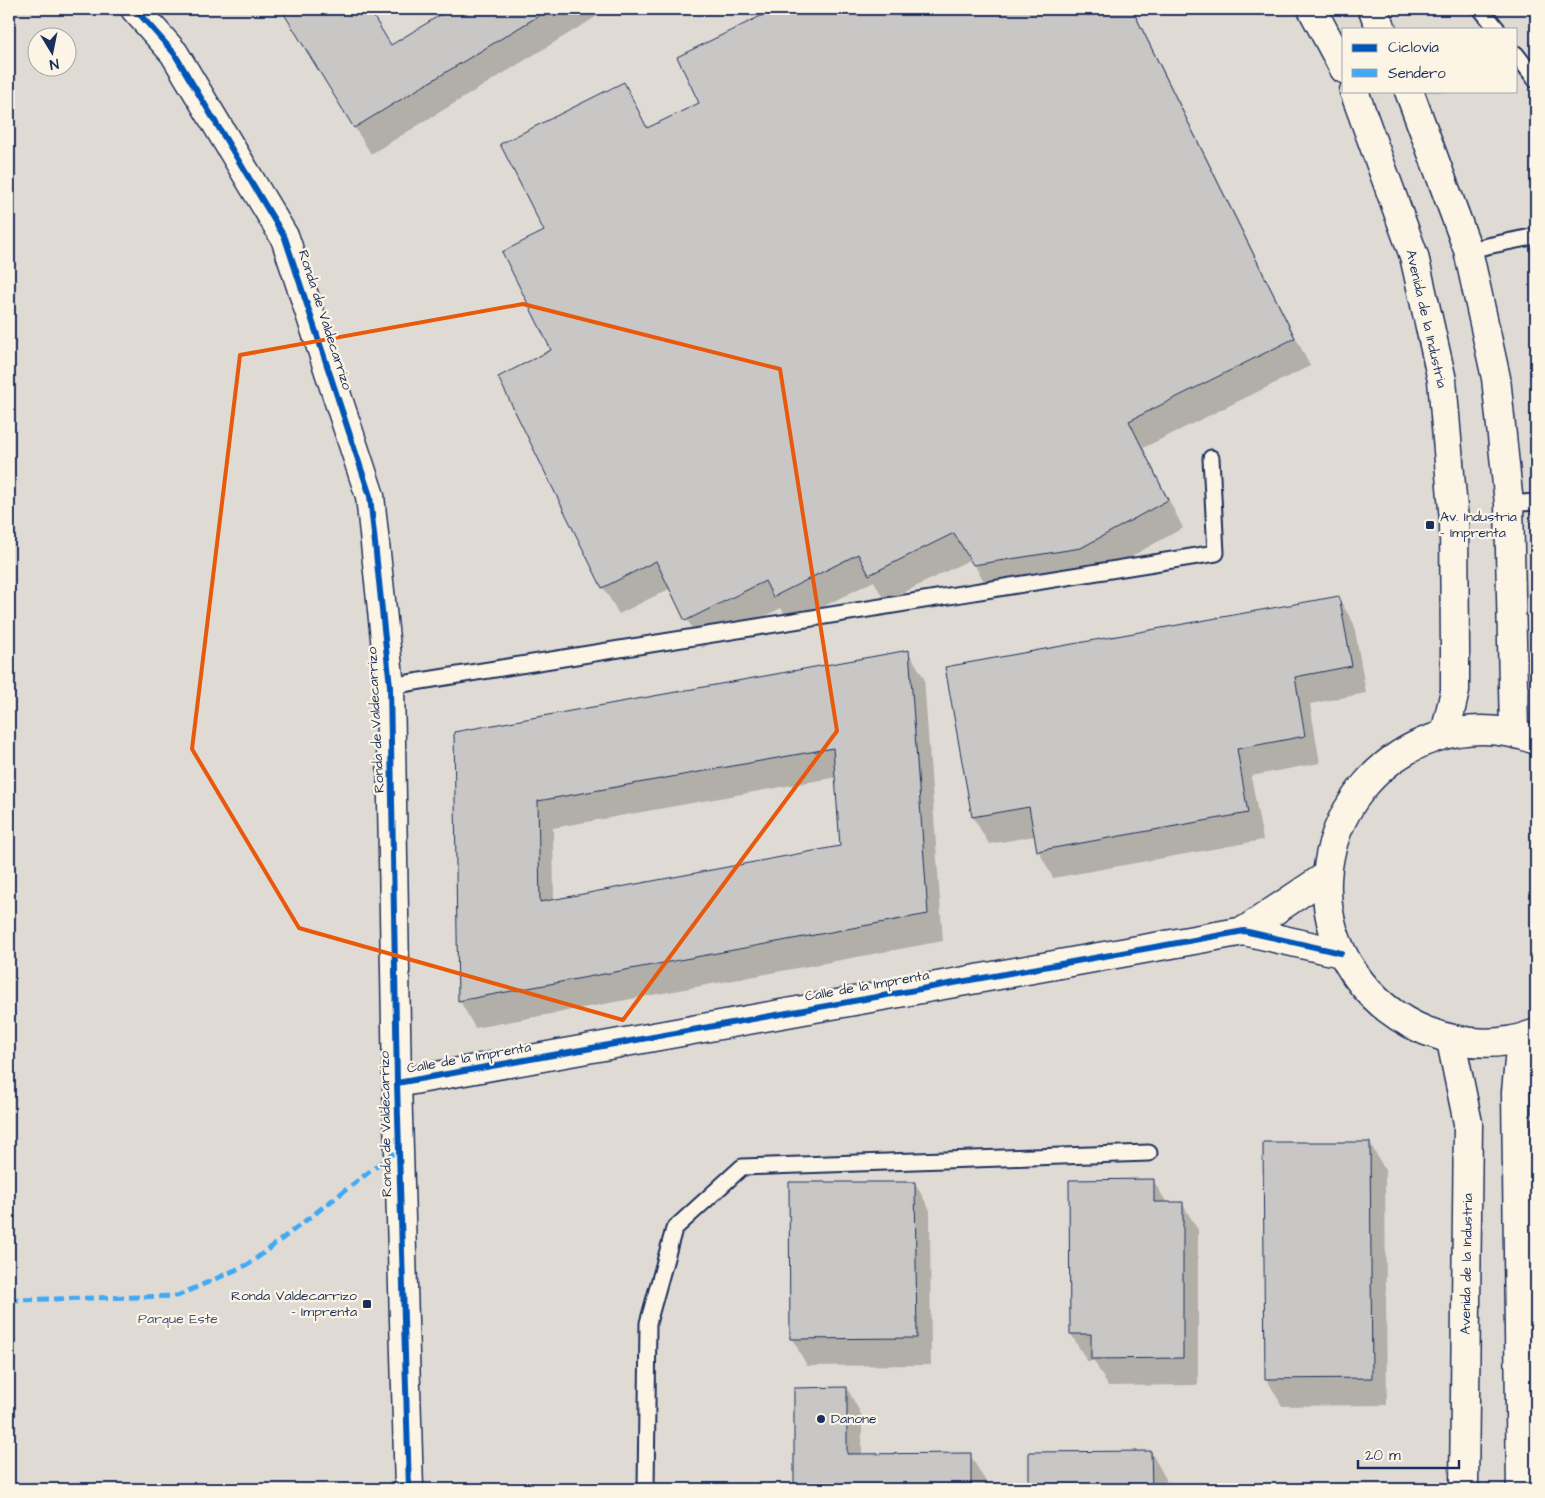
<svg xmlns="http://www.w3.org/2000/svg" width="1545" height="1498" viewBox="0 0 1545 1498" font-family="'Architects Daughter',sans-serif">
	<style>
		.green { fill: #dfdbd4; stroke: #7d8599; fill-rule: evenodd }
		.shadow { fill: #0003; fill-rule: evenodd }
		.building { fill: #c8c7c6; stroke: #1b2f5e; fill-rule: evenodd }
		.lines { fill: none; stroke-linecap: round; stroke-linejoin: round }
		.service-casing { stroke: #1b2f5e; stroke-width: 19 }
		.minor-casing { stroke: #1b2f5e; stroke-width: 31 }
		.tertiary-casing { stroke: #1b2f5e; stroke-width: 31 }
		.service { stroke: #fcf5e5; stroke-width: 15 }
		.minor { stroke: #fcf5e5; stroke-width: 28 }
		.tertiary { stroke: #fcf5e5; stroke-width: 28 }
		.quiet { stroke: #3fa9f5; stroke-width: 5; stroke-dasharray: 10 5; stroke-linecap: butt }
		.cycleway-casing { stroke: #fcf5e5; stroke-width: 9 }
		.cycleway { stroke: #0057b8; stroke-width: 6 }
		.marked { fill: none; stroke: #e8590c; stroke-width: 4; stroke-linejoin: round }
		.poi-dot { fill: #1b2f5e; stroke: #fcf5e5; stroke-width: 2 }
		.labels { text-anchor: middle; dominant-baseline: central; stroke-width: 4.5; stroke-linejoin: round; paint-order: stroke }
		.street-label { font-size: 14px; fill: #1b2f5e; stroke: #fcf5e5 }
		.poi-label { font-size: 14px; fill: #1b2f5e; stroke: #fcf5e5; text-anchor: start }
		.park-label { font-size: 14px; fill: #425176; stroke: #fcf5e5 }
	</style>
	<rect width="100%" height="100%" fill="#fcf5e5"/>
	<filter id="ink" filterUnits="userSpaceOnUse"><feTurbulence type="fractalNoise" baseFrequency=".02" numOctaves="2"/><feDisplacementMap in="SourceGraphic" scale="10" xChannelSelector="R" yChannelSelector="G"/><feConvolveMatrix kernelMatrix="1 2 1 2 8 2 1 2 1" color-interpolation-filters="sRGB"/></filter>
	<g filter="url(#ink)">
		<path class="green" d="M9,9H1536V1489H9ZM1344,29H1516V91H1344ZM38,38H68V68H38Z"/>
		<g class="shadow">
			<polygon points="282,9 367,9 390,46 452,9 609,9 371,154"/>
			<polygon points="778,9 1133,9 1310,366 1143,448 1183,528 1097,575 990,592 971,559 885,602 874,581 790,623 781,608 702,648 671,588 619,614 603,587 546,232 624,84 648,129 701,103 678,58"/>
			<polygon points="1338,597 1354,624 1366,693 1310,704 1320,763 1251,776 1263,840 1053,878 1038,850 1035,836 989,844 973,817 946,668"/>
			<path d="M908,651L924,678L943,941L475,1028L460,1001L455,733ZM837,777L842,847L554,900L553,828Z"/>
			<polygon points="1370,1143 1385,1170 1387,1405 1282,1406 1266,1378"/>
			<polygon points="1153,1180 1167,1203 1182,1203 1198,1230 1198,1385 1108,1386 1094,1361 1087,1361 1071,1334"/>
			<polygon points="915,1183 930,1210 931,1365 807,1366 792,1338"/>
			<polygon points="847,1388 862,1416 862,1455 970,1455 986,1482 986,1488 1030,1487 1151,1452 1166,1479 1166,1489 796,1489 795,1389"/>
		</g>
		<g class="building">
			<polygon points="281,9 369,9 391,45 450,9 550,9 354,128"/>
			<polygon points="775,9 1132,9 1295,338 1129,421 1168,500 1081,548 973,565 954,533 869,575 858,554 773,597 765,581 685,621 656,561 602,588 498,377 551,350 502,252 544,231 500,144 624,82 647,128 699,103 677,57"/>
			<polygon points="1339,596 1352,666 1295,677 1305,736 1237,749 1248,813 1037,851 1029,807 972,817 945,667"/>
			<path d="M909,650L928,914L458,1001L454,732ZM833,748L840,846L540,902L538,801Z"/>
			<polygon points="1263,1142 1370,1142 1372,1378 1265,1379"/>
			<polygon points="1154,1179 1154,1202 1183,1202 1183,1358 1091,1359 1091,1334 1070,1334 1069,1180"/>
			<polygon points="789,1182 915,1182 917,1338 790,1339"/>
			<polygon points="847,1387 847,1454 971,1453 971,1487 1029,1486 1029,1452 1151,1451 1152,1489 794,1489 794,1388"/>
		</g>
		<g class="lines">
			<defs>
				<g id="service">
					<polyline points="1481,9 1497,29"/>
					<polyline points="1516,54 1536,80"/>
					<polyline points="1468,250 1536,236"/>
					<polyline points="1509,504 1536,502"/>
					<polyline points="390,686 1216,553 1211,458"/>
					<polyline points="646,1489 648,1323 674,1229 742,1167 1149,1153"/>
				</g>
				<g id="minor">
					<polyline points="135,9 174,53 285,238 370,496 390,686 397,1083 409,1489"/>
					<polyline points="1244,931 1326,876"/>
					<polyline points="397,1083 1244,931 1341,953"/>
				</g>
				<g id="tertiary">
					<polyline points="1312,9 1344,69"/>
					<polyline points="1372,9 1382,29"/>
					<polyline points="1354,91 1414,256 1442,380 1454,521 1455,648 1455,691 1445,734"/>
					<polyline points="1409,91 1468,250 1496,378 1509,504 1514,732"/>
					<path d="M1536,740C1395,689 1270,848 1354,973C1372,999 1396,1019 1426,1031C1463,1045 1499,1048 1536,1033"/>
					<polyline points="1451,1041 1468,1123 1464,1489"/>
					<polyline points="1521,1489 1516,1092 1521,1039"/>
				</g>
			</defs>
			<use href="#service" class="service-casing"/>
			<use href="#minor" class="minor-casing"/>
			<use href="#tertiary" class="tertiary-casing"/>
			<use href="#service" class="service"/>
			<use href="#minor" class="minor"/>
			<use href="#tertiary" class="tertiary"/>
			<polyline class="quiet" points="9,1300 177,1296 249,1264 399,1149"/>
			<defs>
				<g id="cycleway">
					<polyline points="135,9 174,53 285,238 370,496 390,686 397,1083 409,1489"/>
					<polyline points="397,1083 1244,931 1341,953"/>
				</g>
			</defs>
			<use href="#cycleway" class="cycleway-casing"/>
			<use href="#cycleway" class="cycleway"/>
		</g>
	</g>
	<path class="marked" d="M523,304L780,369L837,731L623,1020L299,928L192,749L240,355Z"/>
	<g class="poi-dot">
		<rect x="1425" y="520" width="10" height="10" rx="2.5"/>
		<rect x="362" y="1299" width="10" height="10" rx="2.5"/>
		<circle cx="821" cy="1419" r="5"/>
	</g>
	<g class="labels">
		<g class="street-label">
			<text transform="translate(1426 319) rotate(77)">Avenida de la Industria</text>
			<text transform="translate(325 320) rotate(72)">Ronda de Valdecarrizo</text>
			<text transform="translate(376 720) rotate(-93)">Ronda de Valdecarrizo</text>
			<text transform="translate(867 986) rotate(-10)">Calle de la Imprenta</text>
			<text transform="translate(469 1058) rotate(-10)">Calle de la Imprenta</text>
			<text transform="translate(386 1124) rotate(-91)">Ronda de Valdecarrizo</text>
			<text transform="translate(1467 1264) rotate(-89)">Avenida de la Industria</text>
		</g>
		<g class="poi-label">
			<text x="1440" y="517">Av. Industria<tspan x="1440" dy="16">- Imprenta</tspan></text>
			<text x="357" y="1296" text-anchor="end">Ronda Valdecarrizo<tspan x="357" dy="16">- Imprenta</tspan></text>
			<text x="831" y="1419">Danone</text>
		</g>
		<g class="park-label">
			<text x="178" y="1319">Parque Este</text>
		</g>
	</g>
	<rect width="1545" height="1498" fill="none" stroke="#fcf5e5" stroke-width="30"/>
	<rect x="15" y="15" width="1515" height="1468" fill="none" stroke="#1b2f5e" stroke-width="2" filter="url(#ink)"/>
	<rect x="1342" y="28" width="175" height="65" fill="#fcf5e5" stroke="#a2a6af"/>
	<rect x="1352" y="44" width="25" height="8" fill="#0057b8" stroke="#a2a6af"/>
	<text x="1388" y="52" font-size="15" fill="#1b2f5e">Ciclovía</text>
	<rect x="1352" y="69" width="25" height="8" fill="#3fa9f5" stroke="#a2a6af"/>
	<text x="1388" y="78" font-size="15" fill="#1b2f5e">Sendero</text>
	<g transform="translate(52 52) rotate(170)"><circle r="24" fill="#fcf5e5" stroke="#a2a6af"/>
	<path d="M0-4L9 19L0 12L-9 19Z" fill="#1b2f5e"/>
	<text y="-8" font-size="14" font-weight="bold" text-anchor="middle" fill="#1b2f5e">N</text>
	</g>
	<path d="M1358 1460v8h101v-8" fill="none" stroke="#1b2f5e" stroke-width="2.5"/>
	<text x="1365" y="1460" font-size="15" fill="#1b2f5e" stroke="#fcf5e5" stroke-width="4" paint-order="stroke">20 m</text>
</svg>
